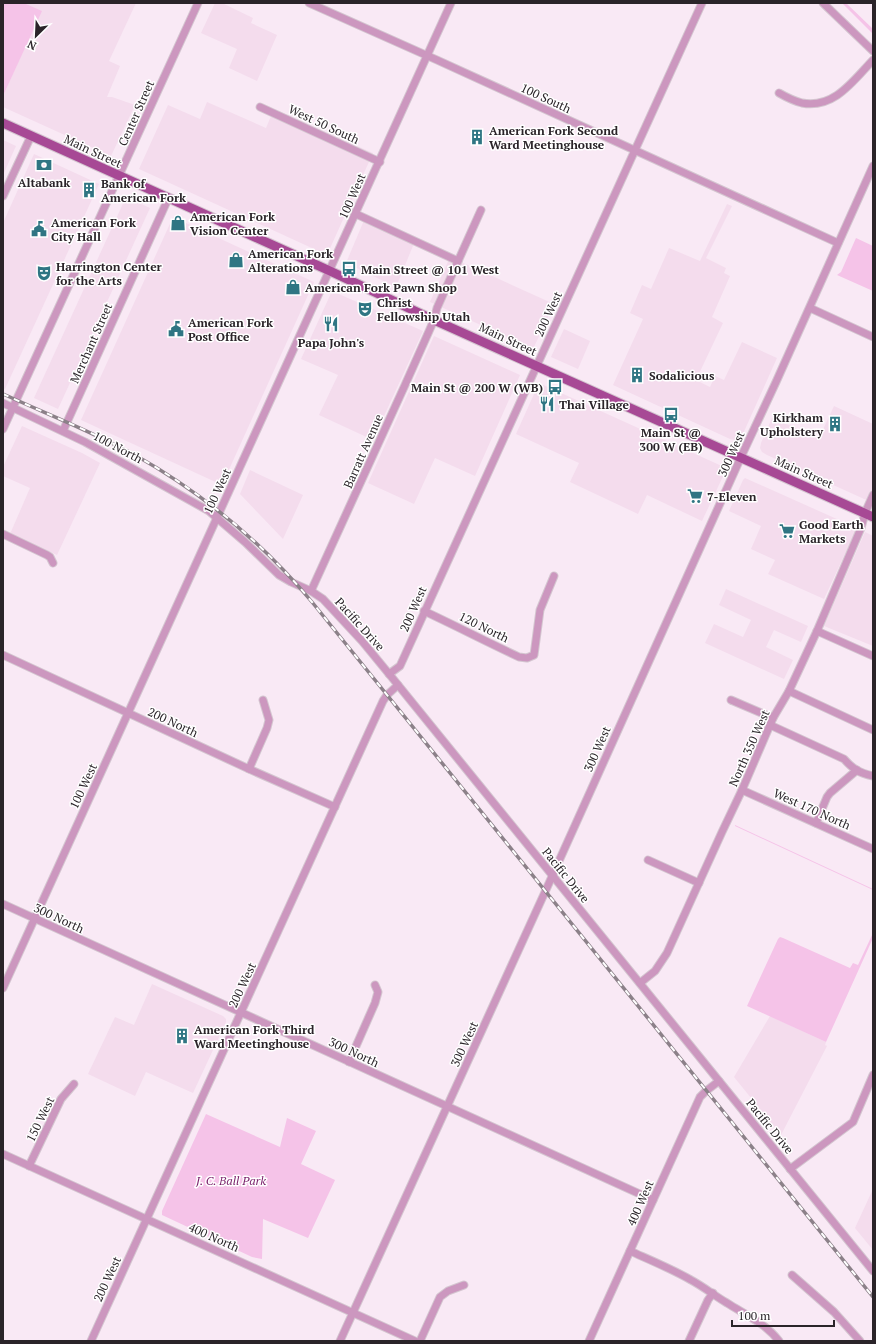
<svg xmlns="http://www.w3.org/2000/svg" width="876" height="1344" viewBox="0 0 876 1344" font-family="'PT Serif',serif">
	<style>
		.built { fill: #f4dced }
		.green { fill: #f5c3e8 }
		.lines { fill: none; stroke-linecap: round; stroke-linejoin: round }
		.minor-casing { stroke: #d4c6d0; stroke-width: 9 }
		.major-casing { stroke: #d4c6d0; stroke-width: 11 }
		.minor { stroke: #cc97bf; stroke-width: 7 }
		.major { stroke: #a74995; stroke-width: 9 }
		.rail-casing { stroke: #8c8189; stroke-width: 3.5 }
		.rail { stroke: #fff; stroke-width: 2; stroke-dasharray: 6; stroke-linecap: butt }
		.labels { text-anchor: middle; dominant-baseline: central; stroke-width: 3; stroke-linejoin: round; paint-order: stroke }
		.street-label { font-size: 12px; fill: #2a2429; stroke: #fff }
		.poi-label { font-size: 12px; font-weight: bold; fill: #2a2429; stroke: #fff; text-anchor: start }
		.park-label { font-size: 12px; font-style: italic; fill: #781d69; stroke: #fff }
	</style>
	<rect width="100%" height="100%" fill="#f9e9f5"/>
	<g class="built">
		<polygon points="24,3 136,3 109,61 120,66 107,97 112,97 135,105 111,156 3,107 3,96 41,11"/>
		<polygon points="215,3 222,3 253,18 251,23 277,35 257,81 229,68 237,49 201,33"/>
		<polygon points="207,102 266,128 274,109 373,153 327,255 139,169 168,105 200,119"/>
		<polygon points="3,140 16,146 3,175"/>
		<polygon points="34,154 99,184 5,389 3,388 3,223"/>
		<polygon points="126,197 150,208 58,409 34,398"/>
		<polygon points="727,204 732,206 706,258 726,268 724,273 730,276 712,317 723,323 696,380 710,387 715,376 724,380 742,342 777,358 742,436 740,438 736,440 730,439 613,385 643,319 630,313 642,285 651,289 669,248 700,261"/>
		<polygon points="173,217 314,282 222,485 81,420"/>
		<polygon points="365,218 415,241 396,287 346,263"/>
		<polygon points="450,257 554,304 534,347 532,348 529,347 430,302"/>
		<polygon points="332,291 423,331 373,440 319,415 338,375 301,359"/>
		<polygon points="564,329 590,341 578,369 551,357"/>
		<polygon points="434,336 520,375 475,476 435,458 414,504 368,483"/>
		<polygon points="539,383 724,467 725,472 702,521 647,495 638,514 570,482 579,463 516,434"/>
		<polygon points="834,406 873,424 873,503 767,455 762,452 760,448 761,443 772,418 819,438"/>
		<polygon points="22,426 82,453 100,463 57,555 10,534 30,488 3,476 3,467"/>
		<polygon points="250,470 303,495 283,539 240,494"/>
		<polygon points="745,478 857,528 824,599 768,574 775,560 751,549 761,526 729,511 743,480"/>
		<polygon points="865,532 873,536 873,646 824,626"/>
		<polygon points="726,589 808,626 801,642 774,630 766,647 793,660 784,679 705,643 714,624 743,637 751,620 719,605"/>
		<polygon points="152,984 223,1016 226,1019 226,1022 193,1093 146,1072 135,1096 88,1074 115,1017 134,1025"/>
		<polygon points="770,1016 826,1042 825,1045 827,1046 781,1135 734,1077"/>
		<polygon points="873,1189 873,1250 855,1228"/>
	</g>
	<g class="green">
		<polygon points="3,3 24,3 42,11 3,96"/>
		<polygon points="842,3 846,3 873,29 873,34"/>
		<polygon points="856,238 873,246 873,291 837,275 841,272"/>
		<polygon points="735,825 873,889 873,890 735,826"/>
		<polygon points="873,933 873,938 826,1042 747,1006 778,939 780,937 783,938 850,968 853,963 858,965"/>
		<polygon points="206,1114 280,1147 287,1118 316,1131 301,1164 335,1180 308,1238 263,1219 262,1259 252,1257 162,1215 162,1211"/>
	</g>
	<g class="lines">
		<defs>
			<g id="minor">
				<polyline points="309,3 437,60 838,243"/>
				<polyline points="823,3 873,51"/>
				<path d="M779,93C786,97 794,101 802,103C834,109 853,81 873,60"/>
				<polyline points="260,107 380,162"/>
				<polyline points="3,196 31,136"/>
				<polyline points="356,214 458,261"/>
				<polyline points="810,308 873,337"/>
				<polyline points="3,403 85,442 209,511 245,542 279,575 291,582 311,591 323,599 362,641 394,680 873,1271"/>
				<polyline points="3,429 198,3"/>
				<polyline points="63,431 168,199"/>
				<polyline points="3,534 47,555 50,557 53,563"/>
				<polyline points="311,591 405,385 434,320 437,308 481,210"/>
				<path d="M424,611C456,626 487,642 519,657L527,658L534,655L540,610L554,576"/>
				<polyline points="817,631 873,656"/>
				<polyline points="3,655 249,769 335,807"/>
				<polyline points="389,674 400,666 702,3"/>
				<polyline points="789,691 873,730"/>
				<polyline points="731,700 773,718"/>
				<path d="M770,725L844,759C853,769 859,773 873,776"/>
				<polyline points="249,769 267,728 269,720 263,700"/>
				<polyline points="742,790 873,849"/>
				<polyline points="816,823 827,797 830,793 857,770"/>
				<polyline points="648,860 699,883"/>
				<polyline points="3,904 653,1200"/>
				<polyline points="640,983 655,971 667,953 722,832 742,790 773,718 789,691 817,631 861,528 865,513 873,495"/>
				<polyline points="3,988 451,3"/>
				<polyline points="349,1062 375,1003 378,992 375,985"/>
				<polyline points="3,1154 415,1341"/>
				<polyline points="29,1166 61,1099 74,1084"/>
				<polyline points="790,1169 853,1122 873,1075"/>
				<path d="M630,1251C650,1260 672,1269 691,1280C704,1287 715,1296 727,1303C746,1315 765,1323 779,1341"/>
				<polyline points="792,1275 834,1312 860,1341"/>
				<polyline points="91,1341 383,701 387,695 398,685"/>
				<polyline points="340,1341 545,892 741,457 776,382 873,166"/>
				<polyline points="420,1341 440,1297 448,1291 464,1285"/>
				<polyline points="589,1341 700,1097 706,1091 719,1081"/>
				<polyline points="689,1341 708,1300 713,1293"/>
			</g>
			<polyline id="major" points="3,123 330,271 434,320 873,517"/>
		</defs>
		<use href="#minor" class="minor-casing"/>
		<use href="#major" class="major-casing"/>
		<use href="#minor" class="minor"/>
		<use href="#major" class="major"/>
		<defs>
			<path id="rail" d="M3,394C47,414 93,432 135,455C204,494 261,541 312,602L873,1297"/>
		</defs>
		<use href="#rail" class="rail-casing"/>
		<use href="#rail" class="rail"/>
	</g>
	<defs>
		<symbol id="building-bare" viewBox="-9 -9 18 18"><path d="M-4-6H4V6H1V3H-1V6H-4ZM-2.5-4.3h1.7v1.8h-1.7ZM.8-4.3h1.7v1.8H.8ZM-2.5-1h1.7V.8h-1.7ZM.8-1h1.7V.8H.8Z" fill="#2f7583" stroke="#fff" stroke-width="2.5" paint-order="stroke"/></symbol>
		<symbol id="bank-bare" viewBox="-9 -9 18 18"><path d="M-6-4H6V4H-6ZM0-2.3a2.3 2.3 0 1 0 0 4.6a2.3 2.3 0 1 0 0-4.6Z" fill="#2f7583" stroke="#fff" stroke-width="2.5" paint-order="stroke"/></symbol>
		<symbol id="shop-bare" viewBox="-9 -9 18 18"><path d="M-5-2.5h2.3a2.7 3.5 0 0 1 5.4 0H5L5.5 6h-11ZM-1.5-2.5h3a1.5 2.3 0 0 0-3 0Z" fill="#2f7583" stroke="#fff" stroke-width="2.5" paint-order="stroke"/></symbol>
		<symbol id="civic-bare" viewBox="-9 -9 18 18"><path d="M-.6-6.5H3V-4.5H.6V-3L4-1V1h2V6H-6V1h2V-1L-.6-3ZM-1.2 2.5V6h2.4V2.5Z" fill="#2f7583" stroke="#fff" stroke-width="2.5" paint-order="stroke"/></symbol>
		<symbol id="bus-bare" viewBox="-9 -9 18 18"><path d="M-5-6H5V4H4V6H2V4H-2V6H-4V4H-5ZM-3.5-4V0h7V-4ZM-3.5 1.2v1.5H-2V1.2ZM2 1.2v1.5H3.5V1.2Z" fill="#2f7583" stroke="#fff" stroke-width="2.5" paint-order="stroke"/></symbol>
		<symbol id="theatre-bare" viewBox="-9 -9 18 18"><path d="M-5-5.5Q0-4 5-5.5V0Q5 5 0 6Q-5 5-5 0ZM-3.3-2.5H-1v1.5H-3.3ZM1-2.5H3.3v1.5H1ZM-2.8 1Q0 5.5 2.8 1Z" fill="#2f7583" stroke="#fff" stroke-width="2.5" paint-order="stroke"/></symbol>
		<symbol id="restaurant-bare" viewBox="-9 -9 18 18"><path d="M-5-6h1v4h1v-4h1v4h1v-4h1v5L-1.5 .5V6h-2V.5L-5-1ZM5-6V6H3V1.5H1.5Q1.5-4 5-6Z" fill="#2f7583" stroke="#fff" stroke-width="2.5" paint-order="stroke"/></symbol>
		<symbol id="supermarket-bare" viewBox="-9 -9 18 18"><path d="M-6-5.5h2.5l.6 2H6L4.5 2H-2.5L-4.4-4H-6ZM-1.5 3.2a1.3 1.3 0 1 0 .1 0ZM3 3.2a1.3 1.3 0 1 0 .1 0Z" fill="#2f7583" stroke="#fff" stroke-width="2.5" paint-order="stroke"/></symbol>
	</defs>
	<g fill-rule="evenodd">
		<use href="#building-bare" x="466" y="126" width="22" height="22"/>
		<use href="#bank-bare" x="33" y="154" width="22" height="22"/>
		<use href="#building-bare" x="78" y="179" width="22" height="22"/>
		<use href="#shop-bare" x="167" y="212" width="22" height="22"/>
		<use href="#civic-bare" x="28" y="218" width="22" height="22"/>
		<use href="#shop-bare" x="225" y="249" width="22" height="22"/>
		<use href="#bus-bare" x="338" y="258" width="22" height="22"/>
		<use href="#theatre-bare" x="33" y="262" width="22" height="22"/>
		<use href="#shop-bare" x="282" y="276" width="22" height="22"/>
		<use href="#theatre-bare" x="354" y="298" width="22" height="22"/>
		<use href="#restaurant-bare" x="320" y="313" width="22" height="22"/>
		<use href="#civic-bare" x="165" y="318" width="22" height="22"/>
		<use href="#building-bare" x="626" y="364" width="22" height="22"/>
		<use href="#bus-bare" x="544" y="376" width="22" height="22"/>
		<use href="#restaurant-bare" x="536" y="393" width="22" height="22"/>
		<use href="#bus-bare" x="660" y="404" width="22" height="22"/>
		<use href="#building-bare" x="824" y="413" width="22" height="22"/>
		<use href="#supermarket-bare" x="684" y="485" width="22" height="22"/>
		<use href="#supermarket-bare" x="776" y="520" width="22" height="22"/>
		<use href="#building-bare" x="171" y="1025" width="22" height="22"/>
	</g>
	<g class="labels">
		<g class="street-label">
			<text transform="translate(546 98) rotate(25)">100 South</text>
			<text transform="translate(136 113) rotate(-66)">Center Street</text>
			<text transform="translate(324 124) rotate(25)">West 50 South</text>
			<text transform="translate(93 151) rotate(25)">Main Street</text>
			<text transform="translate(352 196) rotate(-66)">100 West</text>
			<text transform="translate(548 314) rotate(-65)">200 West</text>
			<text transform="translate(508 339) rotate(25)">Main Street</text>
			<text transform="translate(91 343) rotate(-66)">Merchant Street</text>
			<text transform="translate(118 447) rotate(28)">100 North</text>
			<text transform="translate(363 451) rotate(-66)">Barratt Avenue</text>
			<text transform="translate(731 454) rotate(-66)">300 West</text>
			<text transform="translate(804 472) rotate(24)">Main Street</text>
			<text transform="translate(217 491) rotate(-65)">100 West</text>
			<text transform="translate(413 609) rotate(-66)">200 West</text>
			<text transform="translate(360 624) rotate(48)">Pacific Drive</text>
			<text transform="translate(484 627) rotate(26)">120 North</text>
			<text transform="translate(173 722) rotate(25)">200 North</text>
			<text transform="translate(749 748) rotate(-66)">North 350 West</text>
			<text transform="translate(597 749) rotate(-66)">300 West</text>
			<text transform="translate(83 786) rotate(-65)">100 West</text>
			<text transform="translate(812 809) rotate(24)">West 170 North</text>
			<text transform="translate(566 875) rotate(51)">Pacific Drive</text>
			<text transform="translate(59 918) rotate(25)">300 North</text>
			<text transform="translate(242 985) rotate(-65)">200 West</text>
			<text transform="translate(464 1044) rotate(-65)">300 West</text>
			<text transform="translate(354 1052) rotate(25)">300 North</text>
			<text transform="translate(40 1119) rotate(-64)">150 West</text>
			<text transform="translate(770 1126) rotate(51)">Pacific Drive</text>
			<text transform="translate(640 1203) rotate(-66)">400 West</text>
			<text transform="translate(214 1237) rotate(24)">400 North</text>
			<text transform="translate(107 1279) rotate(-65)">200 West</text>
		</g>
		<g class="poi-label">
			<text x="489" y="130">American Fork Second<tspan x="489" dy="14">Ward Meetinghouse</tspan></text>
			<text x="44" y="182" text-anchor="middle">Altabank</text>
			<text x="101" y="183">Bank of<tspan x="101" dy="14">American Fork</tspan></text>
			<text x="190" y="216">American Fork<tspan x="190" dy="14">Vision Center</tspan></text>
			<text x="51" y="222">American Fork<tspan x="51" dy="14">City Hall</tspan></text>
			<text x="248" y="253">American Fork<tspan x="248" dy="14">Alterations</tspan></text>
			<text x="56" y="266">Harrington Center<tspan x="56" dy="14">for the Arts</tspan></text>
			<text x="361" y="269">Main Street @ 101 West</text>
			<text x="305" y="287">American Fork Pawn Shop</text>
			<text x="377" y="302">Christ<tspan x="377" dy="14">Fellowship Utah</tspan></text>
			<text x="188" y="322">American Fork<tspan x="188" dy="14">Post Office</tspan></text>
			<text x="331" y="342" text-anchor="middle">Papa John's</text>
			<text x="649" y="375">Sodalicious</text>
			<text x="543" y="387" text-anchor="end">Main St @ 200 W (WB)</text>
			<text x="559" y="404">Thai Village</text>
			<text x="823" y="417" text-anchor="end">Kirkham<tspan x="823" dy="14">Upholstery</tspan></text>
			<text x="671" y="432" text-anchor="middle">Main St @<tspan x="671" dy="14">300 W (EB)</tspan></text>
			<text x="707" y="496">7-Eleven</text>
			<text x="799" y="524">Good Earth<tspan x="799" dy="14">Markets</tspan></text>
			<text x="194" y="1029">American Fork Third<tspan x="194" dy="14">Ward Meetinghouse</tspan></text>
		</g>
		<g class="park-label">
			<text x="231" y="1180">J. C. Ball Park</text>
		</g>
	</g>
	<rect width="876" height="1344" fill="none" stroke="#2a2429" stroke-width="8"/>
	<g transform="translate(36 36) rotate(204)" stroke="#ffffff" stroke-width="3" paint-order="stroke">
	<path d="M0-3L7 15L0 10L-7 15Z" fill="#2a2429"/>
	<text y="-6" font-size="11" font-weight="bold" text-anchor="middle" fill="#2a2429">N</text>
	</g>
	<path d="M732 1320v6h102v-6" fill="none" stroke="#2a2429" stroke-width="2"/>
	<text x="738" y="1320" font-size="12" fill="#2a2429" stroke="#ffffff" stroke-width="3" paint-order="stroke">100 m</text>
</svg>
